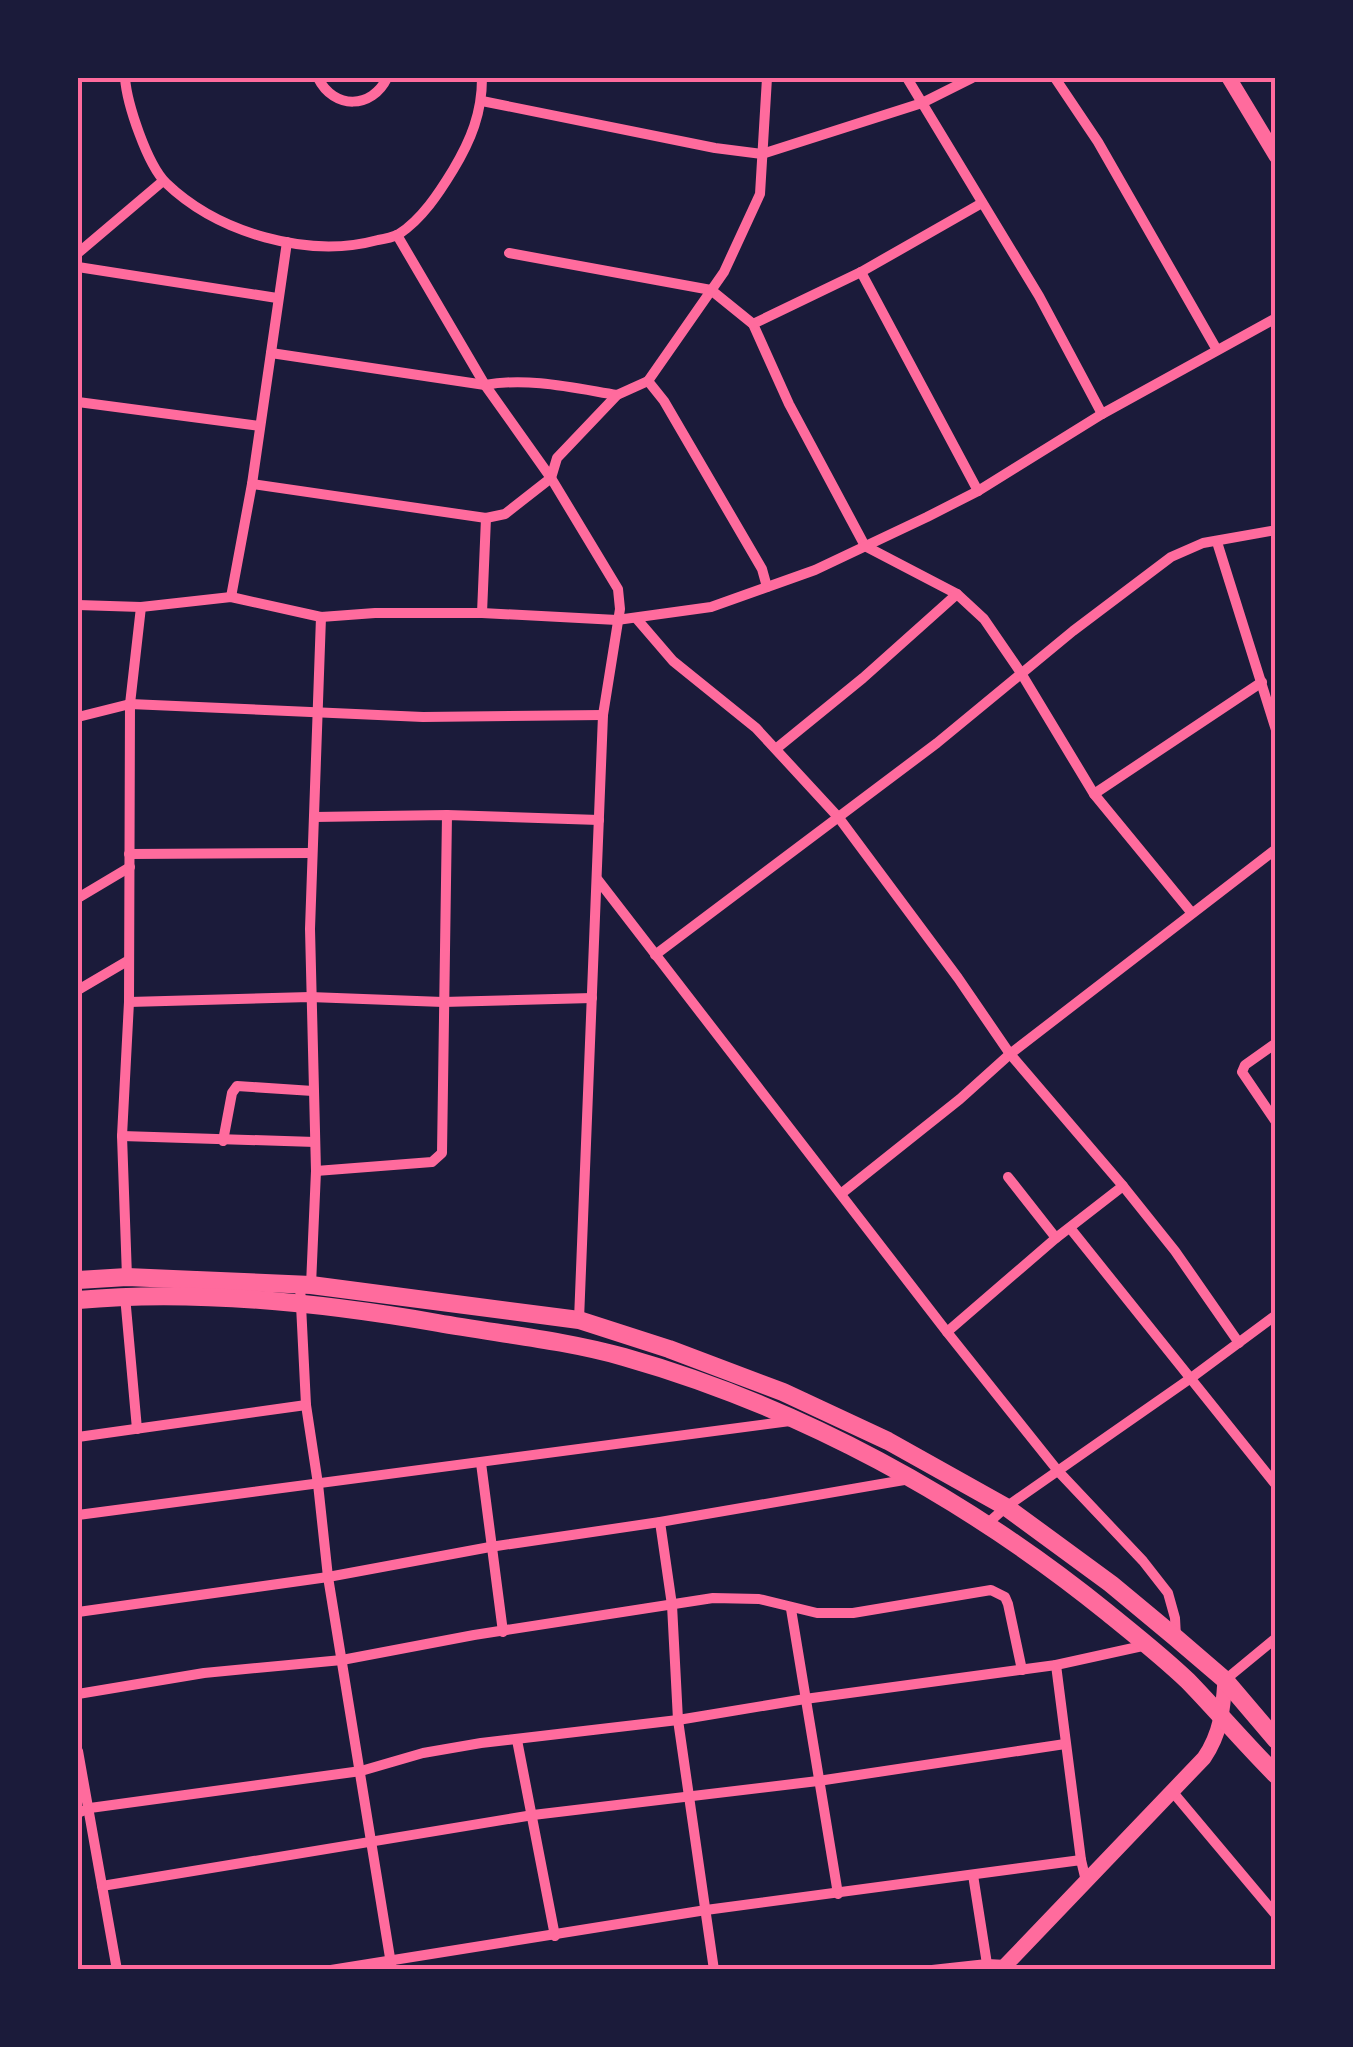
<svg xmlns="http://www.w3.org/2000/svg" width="1353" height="2047" viewBox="0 0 1353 2047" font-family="Montserrat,sans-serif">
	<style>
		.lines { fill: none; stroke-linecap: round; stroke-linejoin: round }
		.minor { stroke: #ff6b9d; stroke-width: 10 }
		.secondary { stroke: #ff6b9d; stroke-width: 15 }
		.primary { stroke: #ff6b9d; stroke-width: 18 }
		.neatline { fill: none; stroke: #ff6b9d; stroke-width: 4 }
	</style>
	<rect width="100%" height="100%" fill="#1b1b3a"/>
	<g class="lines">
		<g class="minor">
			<path d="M125,78C127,104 147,164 166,183C218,233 308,259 378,240C385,239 393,237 399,234C422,219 439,193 453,170C471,140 482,113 482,78"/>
			<path d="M318,78C334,110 372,109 387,78"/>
			<polyline points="907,78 1039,296 1102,414"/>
			<polyline points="1055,78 1098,142 1217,350"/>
			<polyline points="482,101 715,148 762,154 922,103 972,78"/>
			<polyline points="397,235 485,385 551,478 618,589 620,609 603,715 579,1320"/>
			<polyline points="78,253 163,181"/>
			<polyline points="509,253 711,290 753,324 789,404 865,546 957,594 984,619 1021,673 1094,794 1191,912"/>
			<polyline points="78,267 277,298"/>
			<polyline points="861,272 978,491"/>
			<polyline points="753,324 861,272 982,203"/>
			<path d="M271,353L485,385C528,377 574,388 617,395"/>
			<polyline points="648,381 664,401 762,569 767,587"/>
			<polyline points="78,402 260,426"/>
			<polyline points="252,484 486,518 505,514 551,478 557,458 617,395 648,381 724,272 760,194 767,78"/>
			<polyline points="1217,542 1276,730"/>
			<polyline points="231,597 252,484 287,242"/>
			<polyline points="78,605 141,607 231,597 321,617 375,613 482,613 617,620 711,607 815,570 927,517 978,491 1102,414 1276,318"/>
			<polyline points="482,613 486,518"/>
			<polyline points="636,618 673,661 756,728 839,818 958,978 1010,1054 1123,1186 1175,1251 1239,1343"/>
			<polyline points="78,717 130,704 423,717 603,715"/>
			<polyline points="777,748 863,678 957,594"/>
			<polyline points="1094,794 1262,682"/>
			<polyline points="314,817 447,815 599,820"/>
			<polyline points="129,854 312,853"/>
			<polyline points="598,880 947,1332 1058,1471 1143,1561 1168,1593 1175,1618 1176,1637"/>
			<polyline points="78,898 130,867"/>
			<polyline points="655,955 937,743 1073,631 1171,557 1203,543 1276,530"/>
			<polyline points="78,990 129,960"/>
			<polyline points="129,1002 310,997 443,1002 592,998"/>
			<polyline points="1276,1043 1245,1065 1242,1072 1276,1122"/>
			<polyline points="122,1136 315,1142"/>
			<polyline points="223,1141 232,1093 237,1086 313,1091"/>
			<polyline points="316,1171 432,1162 442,1153 447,815"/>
			<polyline points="1008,1177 1056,1238"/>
			<polyline points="842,1193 960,1099 1010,1054 1276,849"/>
			<polyline points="1070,1228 1276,1485"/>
			<polyline points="127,1277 122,1136 129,1002 130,704 141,607"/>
			<polyline points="300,1285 306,1405 318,1484 328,1577 392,1970"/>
			<polyline points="311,1285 316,1171 310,929 321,617"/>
			<polyline points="125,1296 137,1429"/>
			<polyline points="947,1332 1056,1238 1123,1186"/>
			<polyline points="78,1437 306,1405"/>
			<polyline points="481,1463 503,1632"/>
			<polyline points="78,1515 790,1421"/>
			<polyline points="660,1522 672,1605 678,1720 714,1970"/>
			<polyline points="987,1524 1006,1507 1191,1378 1276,1315"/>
			<polyline points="791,1609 838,1894"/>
			<polyline points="78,1612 328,1577 490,1547 660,1522 910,1479"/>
			<polyline points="1056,1665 1081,1860"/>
			<polyline points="1225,1680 1276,1638"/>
			<polyline points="78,1694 204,1673 342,1660 474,1635 713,1598 759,1599 817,1613 853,1613 991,1590 1005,1597 1008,1604 1022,1670"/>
			<polyline points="517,1740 555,1936"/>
			<polyline points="78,1751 117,1970"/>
			<polyline points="1171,1790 1276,1915"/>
			<polyline points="78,1813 90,1808 361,1771 423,1753 481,1743 678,1720 805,1699 1056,1665 1147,1645"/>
			<polyline points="973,1875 987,1964 1006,1965"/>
			<polyline points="102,1886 533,1815 818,1781 1065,1744"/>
			<polyline points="331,1970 706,1910 1081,1860 1086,1881"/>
			<polyline points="932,1970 987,1964"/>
		</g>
		<g class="secondary">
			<polyline points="1229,78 1276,156"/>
			<path d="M1001,1970L1204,1758C1221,1733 1223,1710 1225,1680"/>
		</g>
		<g class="primary">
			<polyline points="78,1280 127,1277 311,1285 579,1320 669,1349 783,1392 888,1441 1006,1507 1111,1584 1176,1638 1225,1680 1276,1740"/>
			<path d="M78,1300C194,1289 323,1303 438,1323C500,1334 564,1340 624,1357C800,1407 966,1498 1108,1613C1135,1635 1163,1657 1188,1681C1218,1712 1246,1745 1276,1775"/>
		</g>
	</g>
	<rect width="1353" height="2047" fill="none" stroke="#1b1b3a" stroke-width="160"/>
	<rect x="80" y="80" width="1193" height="1887" class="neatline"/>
</svg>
